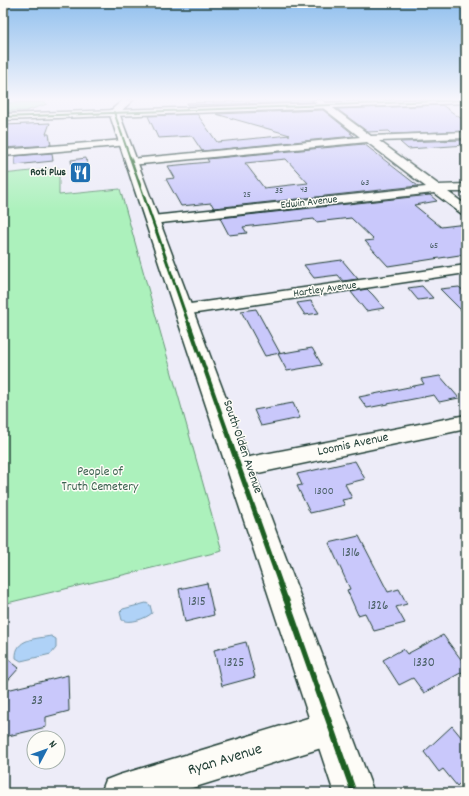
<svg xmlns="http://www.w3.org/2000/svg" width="469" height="796" viewBox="0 0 469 796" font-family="Dekko,sans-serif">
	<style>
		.green { fill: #acf1bc; stroke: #669778 }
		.water { fill: #afd2f7; stroke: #7596a9 }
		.building { fill: #c9c8fb; stroke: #1f3d34; fill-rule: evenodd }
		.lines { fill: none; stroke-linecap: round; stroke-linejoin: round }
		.minor-casing { stroke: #1f3d34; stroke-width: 3 }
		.tertiary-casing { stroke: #1f3d34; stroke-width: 3 }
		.secondary-casing { stroke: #1f3d34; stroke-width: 3 }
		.minor { fill: #fdfcf7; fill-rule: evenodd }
		.tertiary { fill: #fdfcf7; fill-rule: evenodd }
		.secondary { fill: #fdfcf7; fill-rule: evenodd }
		.cycleway-far5-casing { stroke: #fdfcf7; stroke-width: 3 }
		.cycleway-far4-casing { stroke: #fdfcf7; stroke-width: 4 }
		.cycleway-far3-casing { stroke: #fdfcf7; stroke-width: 5 }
		.cycleway-far2-casing { stroke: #fdfcf7; stroke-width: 6 }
		.cycleway-far1-casing { stroke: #fdfcf7; stroke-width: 8 }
		.cycleway-casing { stroke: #fdfcf7; stroke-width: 9 }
		.cycleway-far5 { stroke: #1b5e20; stroke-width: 2 }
		.cycleway-far4 { stroke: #1b5e20; stroke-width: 2.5 }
		.cycleway-far3 { stroke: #1b5e20; stroke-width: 3 }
		.cycleway-far2 { stroke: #1b5e20; stroke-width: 4 }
		.cycleway-far1 { stroke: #1b5e20; stroke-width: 5 }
		.cycleway { stroke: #1b5e20; stroke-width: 6 }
		.labels { text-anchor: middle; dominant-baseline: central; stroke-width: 3; stroke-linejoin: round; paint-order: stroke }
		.far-number-label { font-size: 9px; fill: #4a6066 }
		.far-poi-label { font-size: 11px; font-weight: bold; fill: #1f3d34; stroke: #fdfcf7; text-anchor: end }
		.far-street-label { font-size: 11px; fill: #1f3d34; stroke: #fdfcf7 }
		.number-label { font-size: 11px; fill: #4a6066 }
		.street-label { font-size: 13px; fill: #1f3d34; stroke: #fdfcf7 }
		.park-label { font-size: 13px; fill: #3b614f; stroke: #fdfcf7 }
		.near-number-label { font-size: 13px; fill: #4a6066 }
		.near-street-label { font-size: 16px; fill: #1f3d34; stroke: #fdfcf7 }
	</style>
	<rect width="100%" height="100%" fill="#edecf8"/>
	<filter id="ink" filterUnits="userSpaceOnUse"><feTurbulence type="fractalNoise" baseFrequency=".025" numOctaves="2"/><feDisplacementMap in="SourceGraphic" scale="8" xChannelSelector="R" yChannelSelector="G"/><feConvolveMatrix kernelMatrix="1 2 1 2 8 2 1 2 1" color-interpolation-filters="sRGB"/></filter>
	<g filter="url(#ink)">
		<g class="green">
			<polygon points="3,100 7,100 5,101 8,103 44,102 47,104 26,111 3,111"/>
			<polygon points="59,168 59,195 120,189 222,551 3,604 3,174"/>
		</g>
		<g class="water">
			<path d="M146,603L150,605L152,613C145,619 130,624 122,620L120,612L123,609Z"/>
			<path d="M51,636L56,639V648L51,654L21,661L16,658C15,638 36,639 51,636Z"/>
		</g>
		<g class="building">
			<polygon points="277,100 312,100 313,102 187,105 187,103"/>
			<polygon points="442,105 466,122 466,131 392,134 389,131 368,132 337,109"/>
			<polygon points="323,110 352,133 350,133 354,136 202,151 192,136 158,138 148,116 197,114 217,142 290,135 216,114"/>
			<polygon points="50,123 46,134 49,134 51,145 3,148 5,125"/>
			<polygon points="466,140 466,145 408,149 400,142"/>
			<path d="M364,144L418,186L214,208L211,203L181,206L166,179L175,178L168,166L209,162L207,159ZM286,159L308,183L264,188L245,163Z"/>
			<polygon points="52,153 53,161 15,165 15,156"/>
			<polygon points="86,158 90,181 74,182 71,160"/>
			<polygon points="430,195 437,201 414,205 441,227 466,224 466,254 388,266 365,241 374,240 351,218 316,222 314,219 243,227 247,233 229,235 220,218"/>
			<polygon points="342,260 358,279 343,281 338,275 314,278 304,265"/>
			<polygon points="422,286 433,298 418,300 408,288"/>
			<polygon points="459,287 466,293 466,315 440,289"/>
			<polygon points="367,289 373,295 384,308 366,311 351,292"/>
			<polygon points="311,301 319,313 305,315 297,303"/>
			<polygon points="256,309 280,353 265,356 241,311"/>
			<polygon points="312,348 322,365 287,371 278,354"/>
			<polygon points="440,376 459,398 439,402 434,395 367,408 359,397 424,384 421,379"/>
			<polygon points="293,403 300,418 261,426 254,410"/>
			<polygon points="355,461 365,479 345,484 352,498 342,500 345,505 310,513 297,486 302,485 297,474"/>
			<polygon points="359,536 388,592 399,589 407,604 396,607 405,623 374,631 365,613 358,615 347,590 350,589 329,543"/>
			<polygon points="207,583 214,615 185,622 179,589"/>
			<polygon points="443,635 466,666 466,670 424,693 413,678 399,685 383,660 403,649 407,654"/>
			<polygon points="246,642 255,677 222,686 214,650"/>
			<polygon points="3,655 19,668 3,686"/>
			<polygon points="68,675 69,711 46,717 46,727 4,737 7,690"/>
			<polygon points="452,726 466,743 466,778 457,786 443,769 439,772 424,752"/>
		</g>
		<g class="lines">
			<defs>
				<g id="minor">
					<polygon points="313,100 322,100 371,136 466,132 466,138 379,141 439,185 466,184 466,192 448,192 466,205 466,215 462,214 434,193 152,224 147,223 146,220 147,217 152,216 426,187 367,142 131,165 126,162 131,159 360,137"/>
					<polygon points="124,140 128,141 129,143 128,145 3,156 3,150"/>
					<polygon points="466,265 466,273 183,315 177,314 175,310 177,306 183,305"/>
					<polygon points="466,415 466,429 239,477 231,474 228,468 231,462 239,459"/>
					<polygon points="331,711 343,716 348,728 343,740 331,745 176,793 101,793 106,780 119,775"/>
				</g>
				<polygon id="tertiary" points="405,100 466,100 466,103 3,120 3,114"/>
				<polygon id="secondary" points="123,100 133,100 119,113 374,793 334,793 109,112"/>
			</defs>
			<use href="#minor" class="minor-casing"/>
			<use href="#tertiary" class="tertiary-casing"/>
			<use href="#secondary" class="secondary-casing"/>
			<use href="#minor" class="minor"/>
			<use href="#tertiary" class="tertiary"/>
			<use href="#secondary" class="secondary"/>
			<defs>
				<g id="cycleway-far5">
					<polyline points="114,112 130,158"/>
					<polyline points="3,117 466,100"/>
				</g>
				<polyline id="cycleway-far4" points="130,157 156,231"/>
				<polyline id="cycleway-far3" points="156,230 189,325"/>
				<polyline id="cycleway-far2" points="189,324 232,446"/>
				<polyline id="cycleway-far1" points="231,445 286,600"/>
				<polyline id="cycleway" points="286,599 354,793"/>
			</defs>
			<use href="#cycleway-far5" class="cycleway-far5-casing"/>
			<use href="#cycleway-far4" class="cycleway-far4-casing"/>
			<use href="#cycleway-far3" class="cycleway-far3-casing"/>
			<use href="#cycleway-far2" class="cycleway-far2-casing"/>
			<use href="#cycleway-far1" class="cycleway-far1-casing"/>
			<use href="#cycleway" class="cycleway-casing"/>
			<use href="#cycleway-far5" class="cycleway-far5"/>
			<use href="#cycleway-far4" class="cycleway-far4"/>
			<use href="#cycleway-far3" class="cycleway-far3"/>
			<use href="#cycleway-far2" class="cycleway-far2"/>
			<use href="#cycleway-far1" class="cycleway-far1"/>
			<use href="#cycleway" class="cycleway"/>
		</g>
	</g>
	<linearGradient id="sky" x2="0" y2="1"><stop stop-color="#91c0ee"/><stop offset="0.47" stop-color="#f7f6fc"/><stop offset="1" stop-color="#f7f6fc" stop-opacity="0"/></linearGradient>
	<rect width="469" height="211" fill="url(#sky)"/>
	<defs>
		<symbol id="restaurant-square" viewBox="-11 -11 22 22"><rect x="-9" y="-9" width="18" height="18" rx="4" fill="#1f6fb2" stroke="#fdfcf7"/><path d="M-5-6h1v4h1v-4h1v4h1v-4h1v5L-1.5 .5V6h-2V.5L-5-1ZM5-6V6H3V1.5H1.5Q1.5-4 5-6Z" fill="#fff"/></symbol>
	</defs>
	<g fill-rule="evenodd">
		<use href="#restaurant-square" x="68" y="160" width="25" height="25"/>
	</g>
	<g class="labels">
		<g class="far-number-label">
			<text x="365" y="183">63</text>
			<text x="304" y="190">43</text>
			<text x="279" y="191">35</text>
			<text x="247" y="195">25</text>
			<text x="434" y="246">65</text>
		</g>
		<g class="far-poi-label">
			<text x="66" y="173">Roti Plus</text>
		</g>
		<g class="far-street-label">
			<text transform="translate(309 203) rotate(-6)">Edwin Avenue</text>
			<text transform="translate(325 290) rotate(-8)">Hartley Avenue</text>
		</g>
		<g class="number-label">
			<text x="324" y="492">1300</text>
		</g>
		<g class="street-label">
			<text transform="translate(353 445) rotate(-12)">Loomis Avenue</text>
			<text transform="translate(242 447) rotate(71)">South Olden Avenue</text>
		</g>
		<g class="park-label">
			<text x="100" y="472">People of<tspan x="100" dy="15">Truth Cemetery</tspan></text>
		</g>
		<g class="near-number-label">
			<text x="351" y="553">1316</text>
			<text x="197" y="602">1315</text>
			<text x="378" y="606">1326</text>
			<text x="234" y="663">1325</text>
			<text x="424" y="663">1330</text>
			<text x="37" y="701">33</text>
		</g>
		<g class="near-street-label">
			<text transform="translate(225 760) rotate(-17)">Ryan Avenue</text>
		</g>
	</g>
	<rect width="469" height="796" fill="none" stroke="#fdfcf7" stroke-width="16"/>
	<rect x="8" y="8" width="453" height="780" fill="none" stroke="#1f3d34" stroke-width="1.5" filter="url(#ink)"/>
	<g transform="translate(46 750) rotate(49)"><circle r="19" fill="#fdfcf7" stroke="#a4b0a9"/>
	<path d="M0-3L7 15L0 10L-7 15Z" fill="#1f6fb2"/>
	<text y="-6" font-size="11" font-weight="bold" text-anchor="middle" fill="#1f3d34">N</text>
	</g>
</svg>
